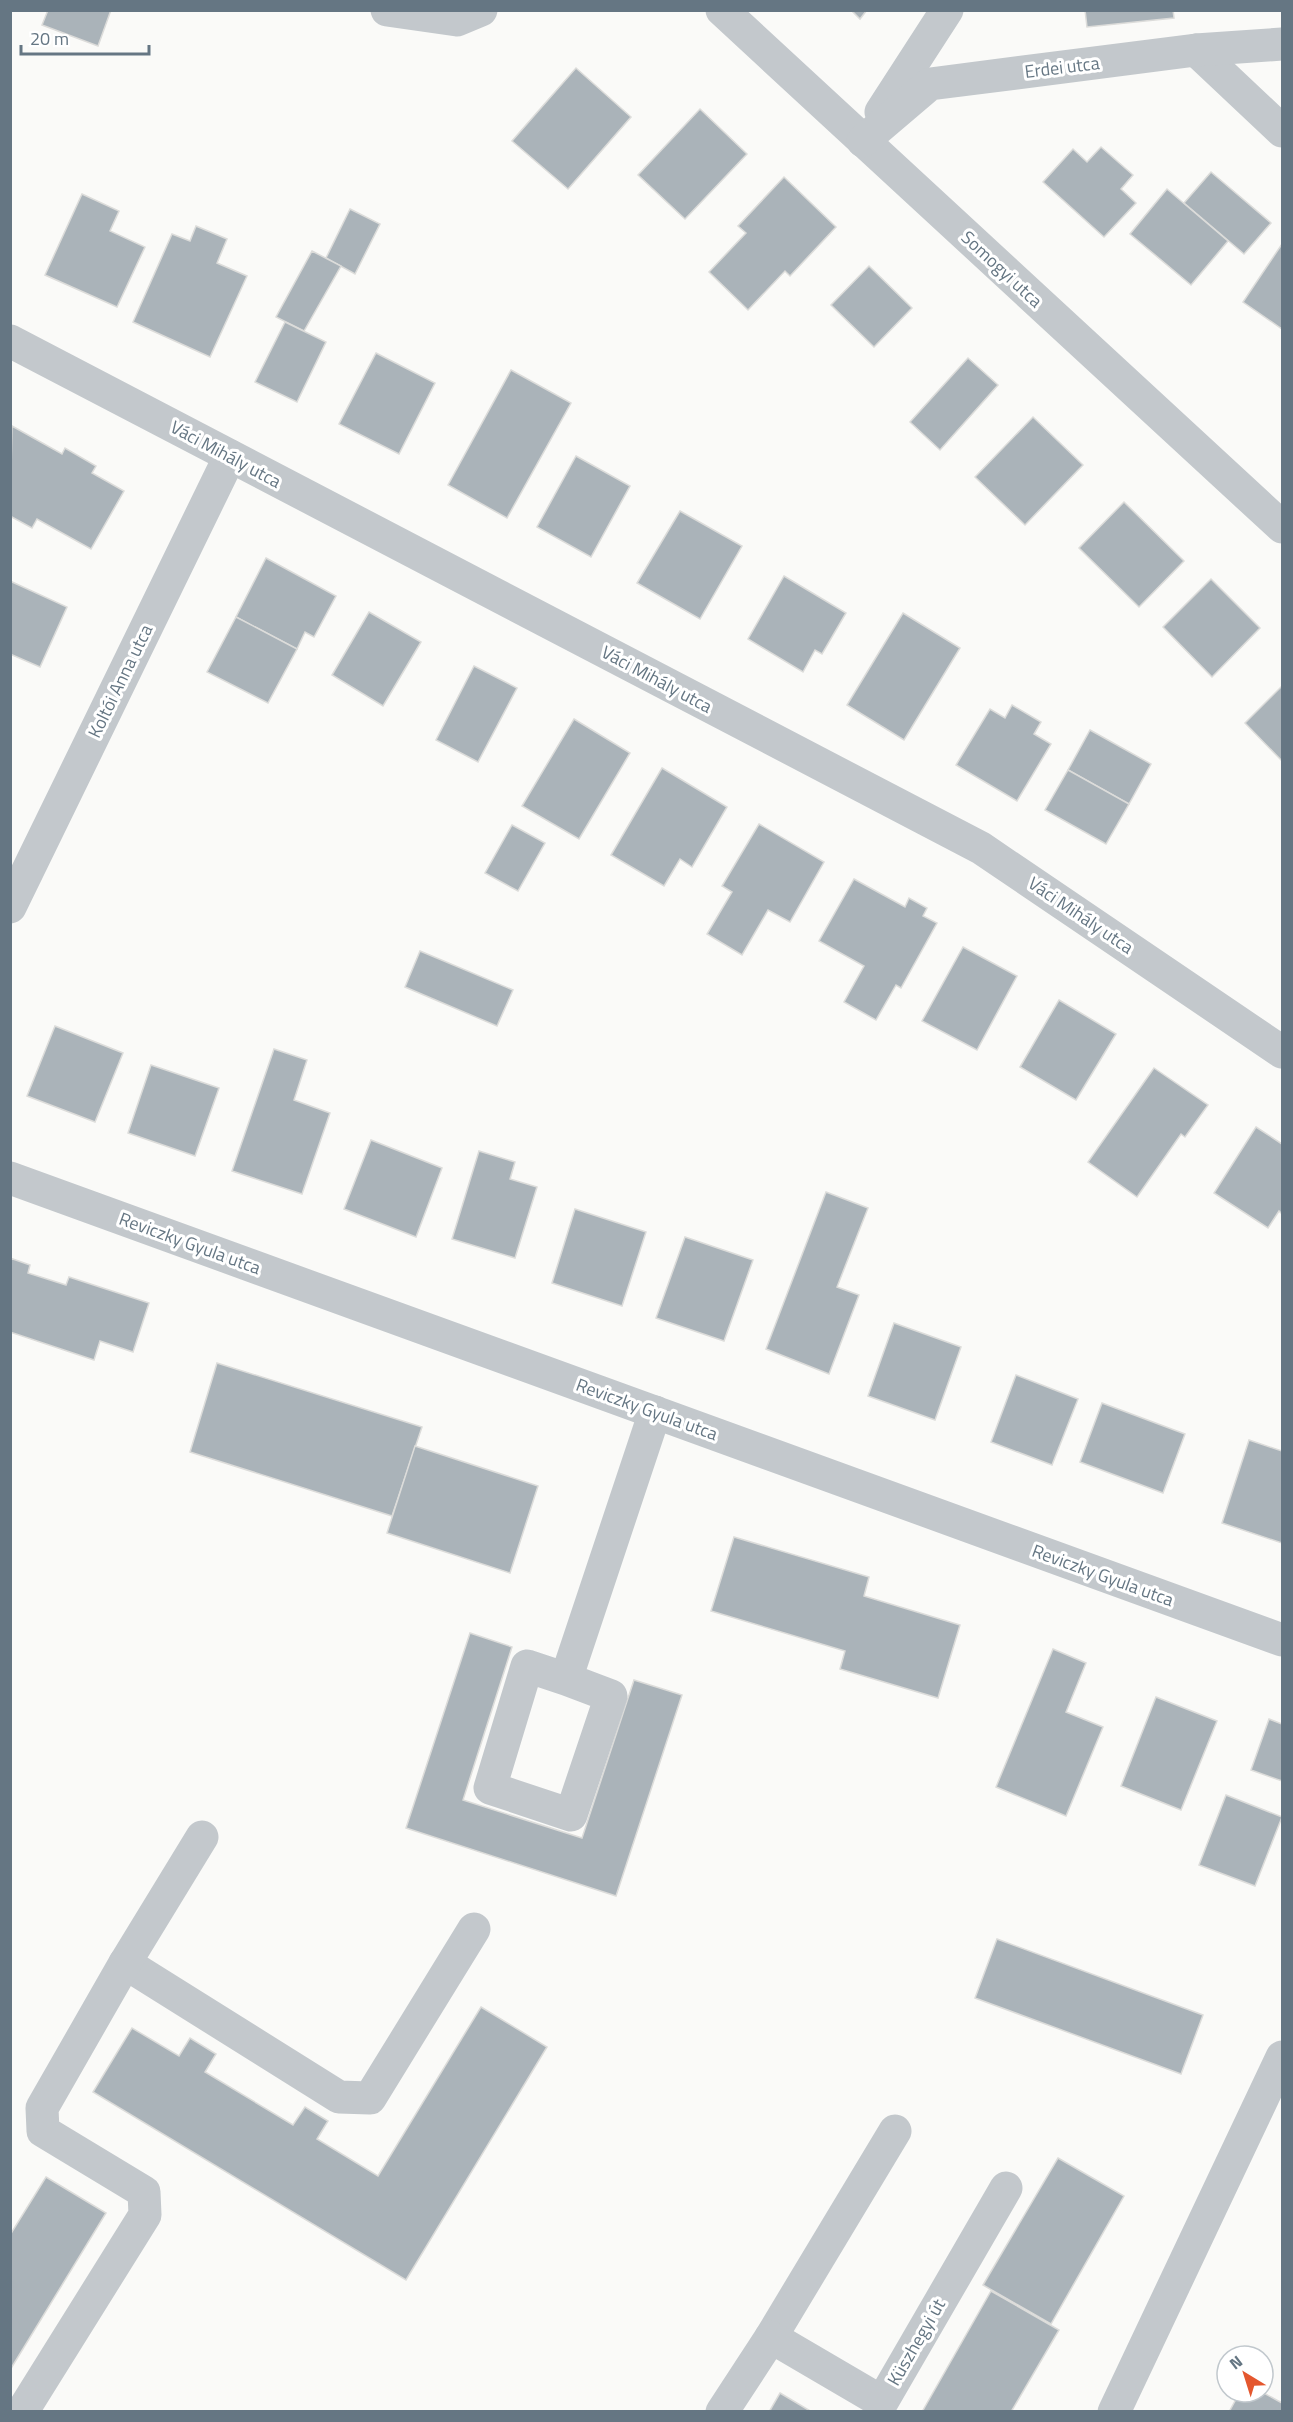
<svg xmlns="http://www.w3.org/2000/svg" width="1293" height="2422" viewBox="0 0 1293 2422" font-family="'Titillium Web',sans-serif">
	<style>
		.building { fill: #aab3b9; stroke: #dcdcda; stroke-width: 1.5 }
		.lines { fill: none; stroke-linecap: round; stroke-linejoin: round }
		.minor { stroke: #c3c8cc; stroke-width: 33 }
		.labels { text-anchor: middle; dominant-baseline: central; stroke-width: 6; stroke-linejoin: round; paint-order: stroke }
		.street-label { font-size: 18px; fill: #657683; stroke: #fff }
	</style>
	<rect width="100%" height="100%" fill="#fafaf8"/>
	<g class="building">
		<polygon points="48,10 111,10 98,46 42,25"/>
		<polygon points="851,10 867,10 860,19"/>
		<polygon points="1085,10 1173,10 1174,18 1087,27"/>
		<polygon points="576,68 631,117 568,189 512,141"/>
		<polygon points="700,109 747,154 685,219 638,175"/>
		<polygon points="1101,147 1133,175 1121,189 1136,203 1104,237 1043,182 1073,149 1087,162"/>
		<polygon points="1211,172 1271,223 1244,254 1184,203"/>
		<polygon points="784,177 836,227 790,276 785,271 748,310 709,272 746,233 738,226"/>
		<polygon points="1167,189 1228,241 1191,285 1130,234"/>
		<polygon points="82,194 119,211 110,231 145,247 117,307 45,275"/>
		<polygon points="350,209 380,224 355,274 326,258"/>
		<polygon points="196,226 227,239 217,263 247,276 210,357 133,322 172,234 190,241"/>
		<polygon points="1282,244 1282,329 1243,302"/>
		<polygon points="312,251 341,266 304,331 276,317"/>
		<polygon points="869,266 912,308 874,347 831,305"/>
		<polygon points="285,322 326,342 297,402 255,382"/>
		<polygon points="376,353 435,383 399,454 339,424"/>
		<polygon points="968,358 998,385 940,450 910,422"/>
		<polygon points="511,370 571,403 507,518 448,485"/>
		<polygon points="1033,417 1083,465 1025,525 975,477"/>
		<polygon points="12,426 62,454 65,448 96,466 92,473 124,491 91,549 37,519 32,528 10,516"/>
		<polygon points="576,456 630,486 591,557 537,527"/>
		<polygon points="1124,502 1184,561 1139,607 1079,548"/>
		<polygon points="680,511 742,546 700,619 637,583"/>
		<polygon points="266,558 336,596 314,637 305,632 297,649 236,617"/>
		<polygon points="784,576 846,613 822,654 815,650 803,672 748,639"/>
		<polygon points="1211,579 1260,628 1212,677 1163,627"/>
		<polygon points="10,581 67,607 40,667 10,654"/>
		<polygon points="369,612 421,642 383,706 332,675"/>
		<polygon points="903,613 960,648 904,740 847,705"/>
		<polygon points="236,617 297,649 268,703 207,672"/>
		<polygon points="474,666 517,688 478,762 436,740"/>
		<polygon points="1282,686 1282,761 1245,723"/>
		<polygon points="1012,705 1041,722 1034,734 1051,744 1017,801 956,765 990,709 1005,718"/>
		<polygon points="574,719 630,753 579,839 522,806"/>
		<polygon points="1090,730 1151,764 1129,804 1068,770"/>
		<polygon points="662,768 727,807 692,867 680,859 664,886 611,855"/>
		<polygon points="1068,770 1129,804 1106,844 1045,810"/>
		<polygon points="759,824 824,862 790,922 768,910 742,955 707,934 732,892 722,886"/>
		<polygon points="512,825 545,843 518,891 485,873"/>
		<polygon points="854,879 905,907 909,898 927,908 923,916 937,923 901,988 896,985 876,1020 844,1002 864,966 819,941"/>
		<polygon points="963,947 1017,976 977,1050 922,1021"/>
		<polygon points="420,951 513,990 497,1026 405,987"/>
		<polygon points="1059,1000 1116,1034 1076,1100 1020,1067"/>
		<polygon points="55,1026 123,1053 95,1122 27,1096"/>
		<polygon points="274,1049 307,1060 294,1100 330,1113 302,1194 232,1171"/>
		<polygon points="151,1065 219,1088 195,1156 128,1133"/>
		<polygon points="1154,1068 1208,1105 1185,1137 1181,1134 1137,1197 1088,1162"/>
		<polygon points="1256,1127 1282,1144 1282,1214 1279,1211 1268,1228 1214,1193"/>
		<polygon points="371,1140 442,1168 416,1237 344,1209"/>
		<polygon points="479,1151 515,1162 510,1179 537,1187 515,1258 452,1239"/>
		<polygon points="826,1192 868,1208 837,1287 859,1295 829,1374 766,1349"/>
		<polygon points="575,1209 646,1232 622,1306 552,1283"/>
		<polygon points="685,1237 753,1260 724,1341 656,1318"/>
		<polygon points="10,1258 30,1265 28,1273 66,1285 69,1277 149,1303 133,1352 100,1341 94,1360 10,1332"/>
		<polygon points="894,1323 961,1347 935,1420 868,1396"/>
		<polygon points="217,1363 422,1427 392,1516 190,1452"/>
		<polygon points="1016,1375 1078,1399 1052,1465 991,1442"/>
		<polygon points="1102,1403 1185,1434 1163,1493 1080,1462"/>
		<polygon points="1249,1440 1282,1451 1282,1543 1222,1523"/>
		<polygon points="415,1446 538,1486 510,1573 387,1533"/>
		<polygon points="734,1537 869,1577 864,1596 960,1625 938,1698 840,1669 845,1651 711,1611"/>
		<polygon points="470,1633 512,1647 463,1800 582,1838 634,1680 682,1695 616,1896 406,1828"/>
		<polygon points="1053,1649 1086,1663 1066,1712 1103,1727 1066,1816 996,1787"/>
		<polygon points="1156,1697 1217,1721 1181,1810 1121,1786"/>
		<polygon points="1269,1719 1282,1724 1282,1781 1251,1770"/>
		<polygon points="1226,1795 1282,1817 1255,1886 1199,1865"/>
		<polygon points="997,1939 1203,2015 1181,2074 975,1998"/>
		<polygon points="481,2007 547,2047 406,2280 93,2092 132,2028 179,2056 190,2038 216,2054 205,2072 293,2125 305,2107 328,2121 317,2139 378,2176"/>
		<polygon points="1058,2158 1124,2196 1051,2324 983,2285"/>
		<polygon points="46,2177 106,2213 10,2370 10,2235"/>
		<polygon points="991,2291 1059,2330 1011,2412 922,2412"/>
		<polygon points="1240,2392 1262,2392 1282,2403 1282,2412 1229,2412"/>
		<polygon points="780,2393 812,2412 769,2412"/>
	</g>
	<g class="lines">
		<g class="minor">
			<polyline points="387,10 457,20 481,10"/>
			<polyline points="722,10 1282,527"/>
			<polyline points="1196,50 1282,131"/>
			<polyline points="881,112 947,10"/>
			<polyline points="863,141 930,84 1196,50 1282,44"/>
			<polyline points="10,341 981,848 1282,1052"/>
			<polyline points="10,907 230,456"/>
			<polyline points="10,1178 1282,1640"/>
			<polyline points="566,1679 611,1696 571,1815 490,1788 527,1666 566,1679 655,1412"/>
			<polyline points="125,1963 339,2097 370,2098 474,1929"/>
			<polyline points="771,2337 895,2131"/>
			<polyline points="22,2412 145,2215 144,2192 43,2131 42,2108 125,1963 202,1837"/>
			<polyline points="722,2412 771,2337 882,2402 1006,2188"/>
			<polyline points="1114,2412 1282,2057"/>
		</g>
	</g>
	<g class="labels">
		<g class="street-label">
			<text transform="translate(1062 67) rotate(-7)">Erdei utca</text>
			<text transform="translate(1002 269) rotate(43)">Somogyi utca</text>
			<text transform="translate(226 454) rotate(28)">Váci Mihály utca</text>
			<text transform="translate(657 679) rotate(28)">Váci Mihály utca</text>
			<text transform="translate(120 681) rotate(-64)">Koltói Anna utca</text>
			<text transform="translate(1081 915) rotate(34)">Váci Mihály utca</text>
			<text transform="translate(190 1243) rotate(20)">Reviczky Gyula utca</text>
			<text transform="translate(647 1409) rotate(20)">Reviczky Gyula utca</text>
			<text transform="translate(1103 1575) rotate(20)">Reviczky Gyula utca</text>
			<text transform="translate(916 2342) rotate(-60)">Küszhegyi út</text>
		</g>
	</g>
	<rect width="1293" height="2422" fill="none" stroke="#657683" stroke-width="24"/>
	<g transform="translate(1245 2374) rotate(322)"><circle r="28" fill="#ffffff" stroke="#c1c8cd" stroke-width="1.5"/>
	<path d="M0-4.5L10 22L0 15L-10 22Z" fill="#e4572e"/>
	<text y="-9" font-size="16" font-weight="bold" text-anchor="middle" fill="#657683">N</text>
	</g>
	<path d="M21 45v9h128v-9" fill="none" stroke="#657683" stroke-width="3"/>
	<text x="30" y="45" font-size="18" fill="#657683" stroke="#ffffff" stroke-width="4.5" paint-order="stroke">20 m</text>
</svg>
